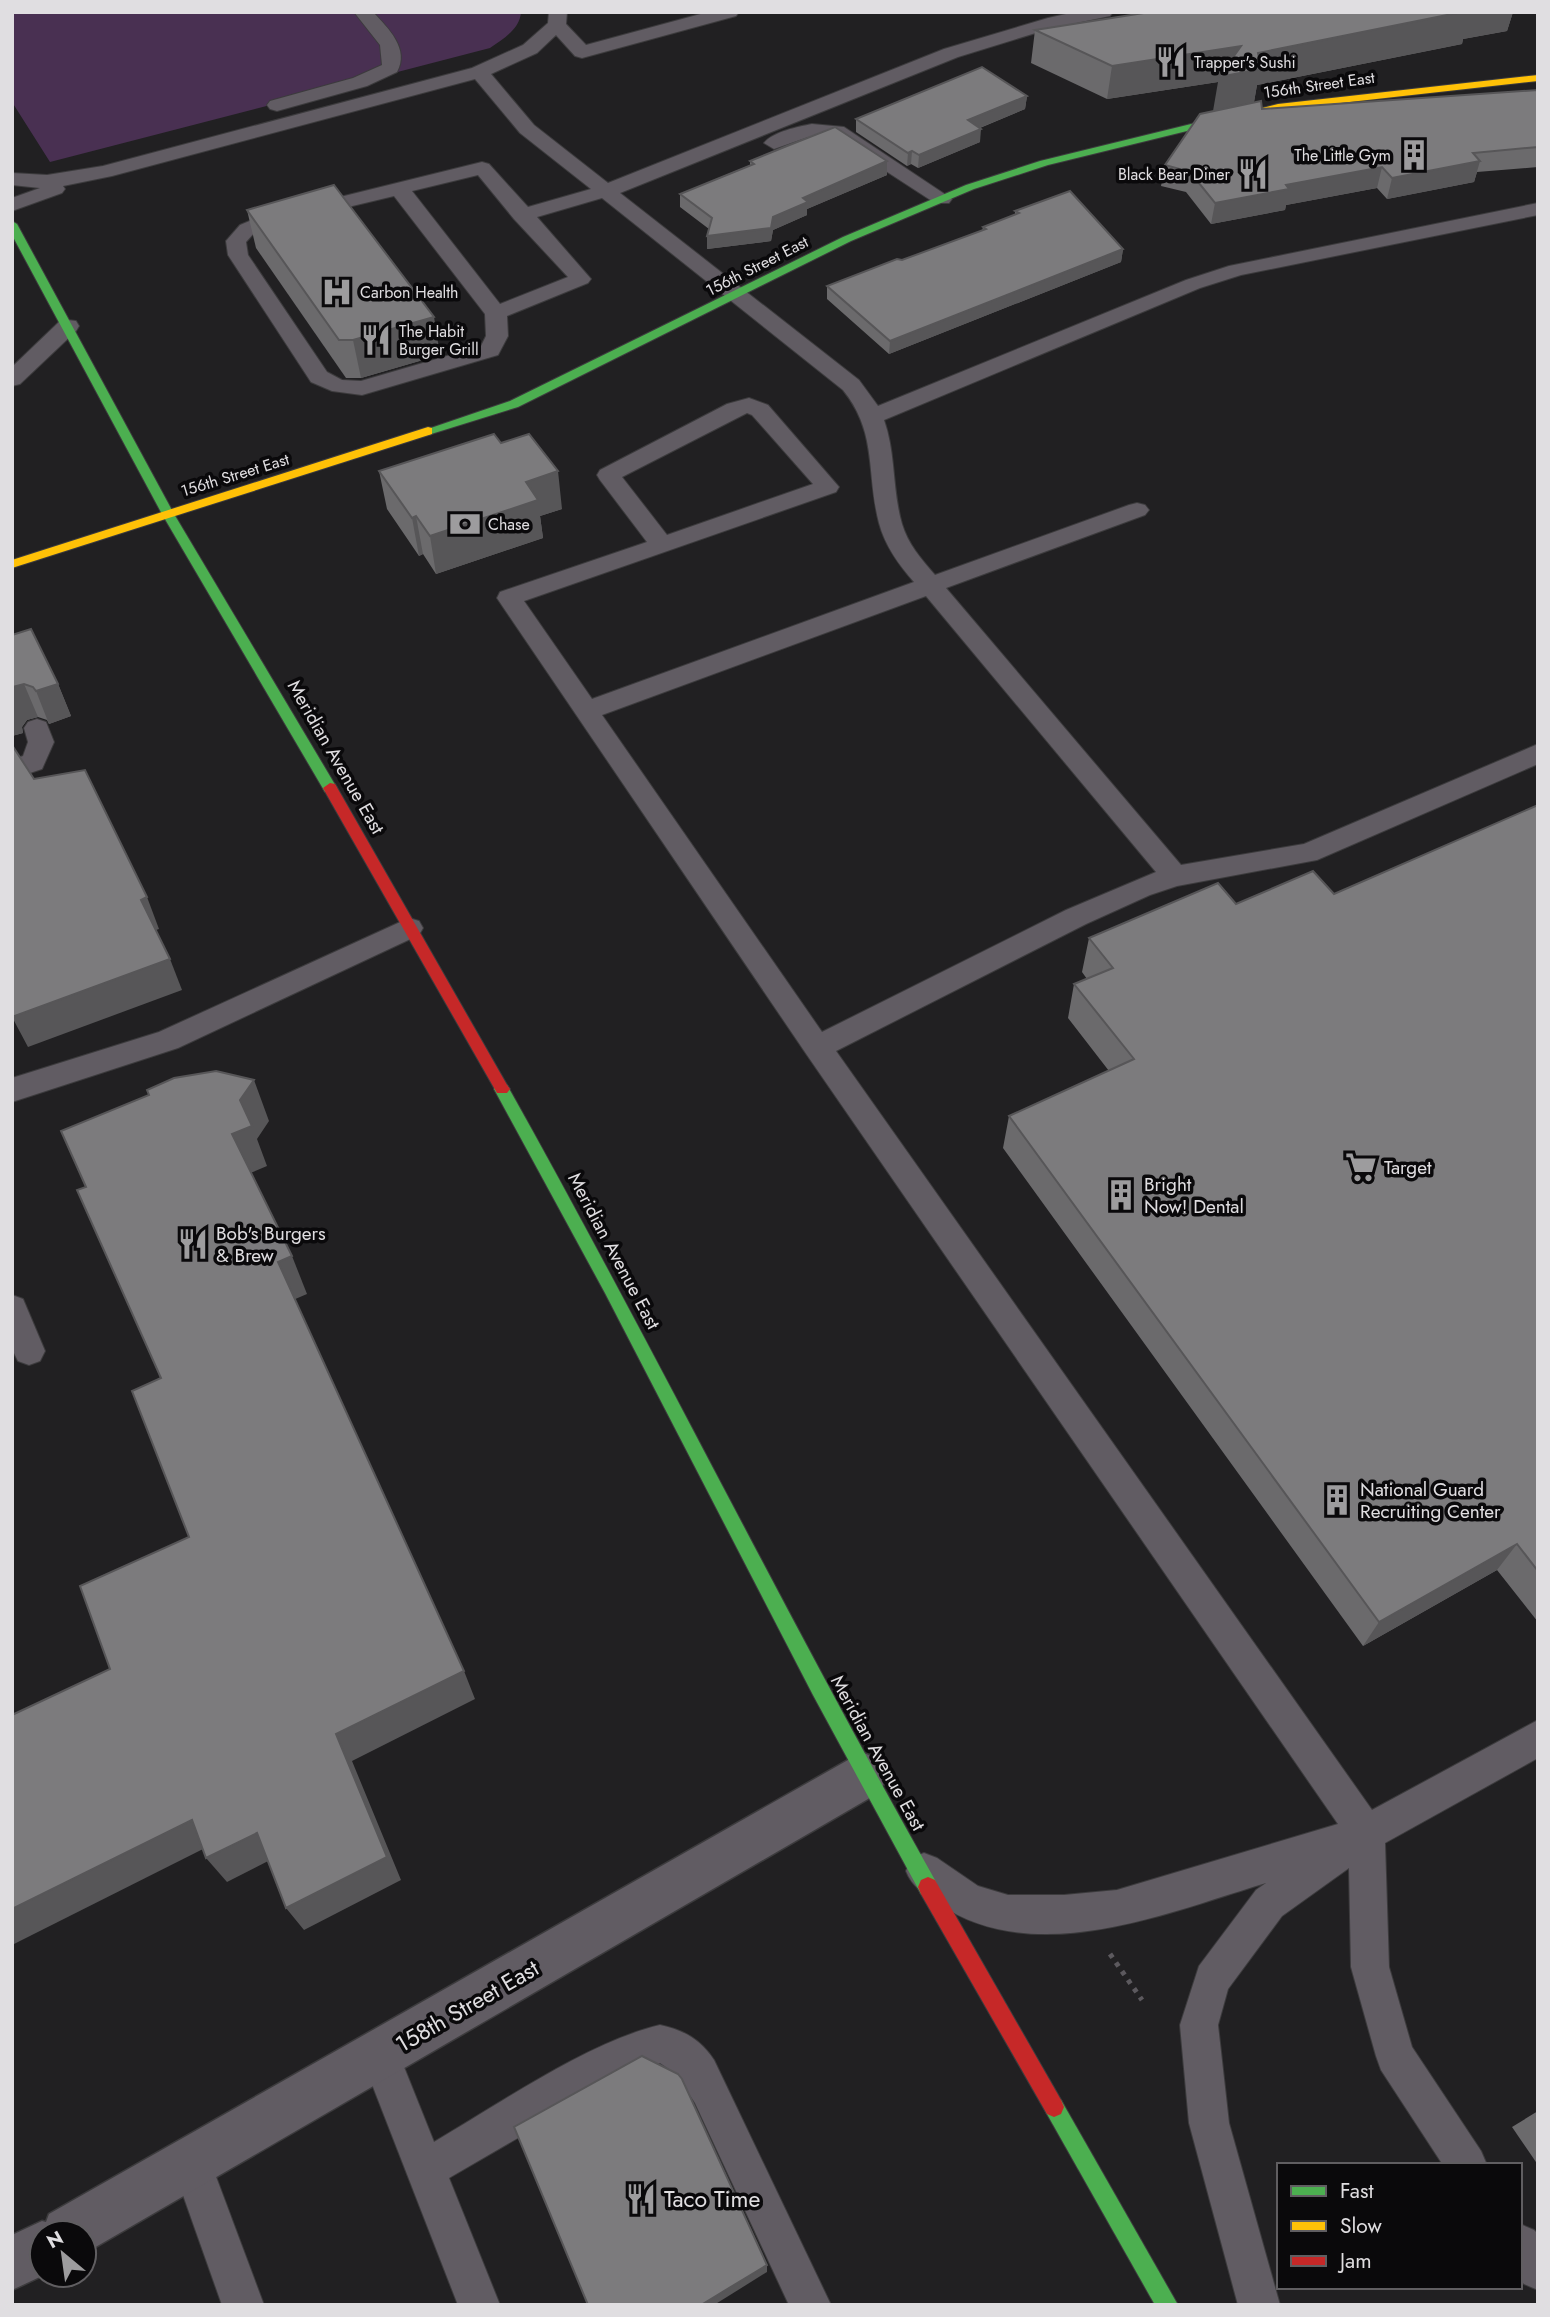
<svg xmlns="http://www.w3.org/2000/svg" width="1550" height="2317" viewBox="0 0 1550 2317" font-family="Jost,sans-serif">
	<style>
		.green { fill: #493052 }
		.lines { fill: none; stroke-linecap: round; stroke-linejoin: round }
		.lane-casing { stroke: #3c3b3d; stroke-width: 2 }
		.street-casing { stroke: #3c3b3d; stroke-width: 3 }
		.fast-casing { stroke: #3c3b3d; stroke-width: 2 }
		.slow-casing { stroke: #3c3b3d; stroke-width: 2 }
		.jam-casing { stroke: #3c3b3d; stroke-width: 2 }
		.path { stroke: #5c595e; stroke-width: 5; stroke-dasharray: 4.5 6; stroke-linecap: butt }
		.lane { fill: #615c63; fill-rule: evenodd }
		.street { fill: #615c63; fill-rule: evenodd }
		.fast { fill: #4caf50; fill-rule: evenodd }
		.slow { fill: #ffc107; fill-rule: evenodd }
		.jam { fill: #c62828; fill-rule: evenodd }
		.wall { fill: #6b6a6c }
		.shaded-wall { fill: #575658 }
		.building { fill: #7c7b7d; stroke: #575658; stroke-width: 2 }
		.labels { text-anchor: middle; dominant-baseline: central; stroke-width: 7; stroke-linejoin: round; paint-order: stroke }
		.far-poi-label { font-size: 16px; fill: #e0dee1; stroke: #0a090b; text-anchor: start }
		.far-street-label { font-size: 16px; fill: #e0dee1; stroke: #0a090b }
		.street-label { font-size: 19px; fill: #e0dee1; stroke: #0a090b }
		.poi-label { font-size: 19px; fill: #e0dee1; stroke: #0a090b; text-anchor: start }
		.near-street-label { font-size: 23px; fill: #e0dee1; stroke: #0a090b }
		.near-poi-label { font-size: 23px; fill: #e0dee1; stroke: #0a090b; text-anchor: start }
	</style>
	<rect width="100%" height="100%" fill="#212022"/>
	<path class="green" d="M12,12H521C520,29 503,39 490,48L50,162L12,102Z"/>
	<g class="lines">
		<defs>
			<g id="lane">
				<path d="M354,12H373C388,28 410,49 397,72L367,86L277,111L270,109L267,105L270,101L353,78L382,65L380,45Z"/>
				<path d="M549,12H567L566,24L586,45L708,12H739L736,16L582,58L575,56L556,35L537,53L491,74L534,125L608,183L944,49L1048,18L1075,12H1113L1110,16L1052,28L958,57L620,193L859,380L878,406L1186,280L1229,266L1538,203V215L1241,275L1200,288L884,420C896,454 892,490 902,524C908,544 921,559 935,575L1129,505L1137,503L1145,505L1149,510L1145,515L946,588L1181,865L1304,844L1538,744V764L1317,860L1177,886L1150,895L1086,924L836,1051L1372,1810L1538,1720V1758L1385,1843L1389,1967L1412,2047L1481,2151L1487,2165H1443L1381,2070L1376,2056L1351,1967L1349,1868L1282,1916L1228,1989L1218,2025L1229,2123L1280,2305H1238L1189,2123L1180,2025L1199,1966L1256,1890L1266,1883C1166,1913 1035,1969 939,1904C925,1894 912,1887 906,1871L911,1858L924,1853L937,1858L978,1886L1008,1895H1064L1117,1890L1338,1824L807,1055L497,598L500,592L647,542L600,480L597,475L600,470L727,404L749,398L768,405L839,487L836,492L524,601L592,699L914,582C899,565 885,546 879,523C866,474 878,433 843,390L602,198L537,217L591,279L588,283L507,316L508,336L498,355L362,395L332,391L311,382L228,255L226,241L240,225L259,217L482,162L489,164L528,207L591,189L520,133L475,79L112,176L63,186L65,189L62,193L12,211V198L40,188L12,185V173L47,175L103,166L472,68L523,45L548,23ZM478,175L514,219L568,277L500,304L412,191ZM394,196L485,314L486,336L481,346L361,381L342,380L327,372L248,255L246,242L254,233L273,225ZM747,413L752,415L813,484L667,535L622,477ZM926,596L1156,872L1066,910L822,1032L602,715Z"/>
				<path d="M812,124L844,127L952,199L949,203H935L832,136L808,137L774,149L764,143C774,131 798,127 812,124Z"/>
				<polygon points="68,320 76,321 79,326 76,331 20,384 12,386 12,367 60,321"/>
				<polygon points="37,719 46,722 54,742 42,769 12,779 12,760 23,756 28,742 24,728 28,722"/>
				<polygon points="409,918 419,921 423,928 419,935 178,1048 12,1102 12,1078 159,1032"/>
				<polygon points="12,1295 23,1299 45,1351 40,1361 29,1365 18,1361 12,1349"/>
				<path d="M660,2025C684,2030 701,2040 714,2060L831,2305H789L695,2103L676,2074L660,2063L646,2067L597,2092L449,2178L500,2305H458L361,2056L366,2042L380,2037L394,2042L434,2142C499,2104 588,2042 660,2025Z"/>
				<polygon points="192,2144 206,2150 264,2305 222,2305 172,2164 178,2150"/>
				<polygon points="1520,2224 1534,2230 1538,2234 1538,2290 1524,2284 1520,2280"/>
			</g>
			<polygon id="street" points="864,1753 880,1760 887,1776 880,1792 87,2252 84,2253 84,2233 42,2233 42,2275 44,2275 12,2290 12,2235 42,2221 46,2222 49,2214 848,1760"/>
			<g id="fast">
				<polygon points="1232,114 1236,115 1236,119 1048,165 974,189 851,241 518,407 428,435 422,431 510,401 843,237 966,185 1040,161"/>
				<polygon points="12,221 17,224 174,514 337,788 335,792 325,792 162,514 12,235"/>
				<path d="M502,1083L507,1085C654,1347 787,1618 935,1880L938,1887L935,1894L928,1897L921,1894L813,1695L605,1293L494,1089L497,1085Z"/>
				<polygon points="1054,2097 1061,2100 1178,2305 1155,2305 1047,2114 1044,2107 1047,2100"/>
			</g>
			<g id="slow">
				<polygon points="1538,75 1538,81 1278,110 1232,120 1227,117 1278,104"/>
				<polygon points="428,427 432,428 432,434 12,568 12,560"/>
			</g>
			<g id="jam">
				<polygon points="330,783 335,784 507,1085 510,1089 507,1093 497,1093 323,788"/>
				<polygon points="928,1877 935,1880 1061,2100 1064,2107 1061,2114 1054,2117 1047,2114 921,1894 918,1887 921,1880"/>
			</g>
		</defs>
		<use href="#lane" class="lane-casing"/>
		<use href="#street" class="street-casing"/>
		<use href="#fast" class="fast-casing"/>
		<use href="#slow" class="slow-casing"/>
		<use href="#jam" class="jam-casing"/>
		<polyline class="path" points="1110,1954 1142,2000"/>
		<use href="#lane" class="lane"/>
		<use href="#street" class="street"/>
		<use href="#fast" class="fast"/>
		<use href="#slow" class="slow"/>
		<use href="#jam" class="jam"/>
	</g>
	<g class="wall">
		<polygon points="1150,12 1513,12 1507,31 1463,39 1462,44 1257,85 1254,102 1262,109 1538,90 1538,167 1477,172 1474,182 1387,199 1377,188 1286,205 1285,210 1211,224 1186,192 1161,186 1165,165 1250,103 1218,82 1107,99 1031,63 1035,30"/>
		<polygon points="1027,96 1025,109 980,128 980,142 918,168 911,164 907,166 856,132 856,119"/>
		<polygon points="750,161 887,175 807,209 807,215 773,230 771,241 707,249 709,229 680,207 680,194 750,165"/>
		<polygon points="247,210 440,355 361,378 346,378 256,248"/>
		<polygon points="1015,211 1123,249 1121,262 889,354 827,299 827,286 902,260 982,231 983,227 1015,215"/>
		<polygon points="501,443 562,509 540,516 543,538 436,574 423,554 419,556 387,509 379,471"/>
		<polygon points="12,635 58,684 71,716 49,724 47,720 38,717 27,720 22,727 23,733 12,736"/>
		<polygon points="1538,805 1538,1622 1497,1570 1363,1646 1003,1148 1009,1116 1109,1071 1068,1018 1074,984 1087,979 1082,972 1089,938 1236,904 1334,894"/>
		<polygon points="1538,2111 1538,2165 1512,2127"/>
	</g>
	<g class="shaded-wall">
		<polygon points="1462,12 1513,12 1507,31 1463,39 1462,44 1257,85 1254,102 1213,111 1218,82 1107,99 1112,66 1241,46 1258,53"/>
		<polygon points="1027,96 1025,109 967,133 968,120"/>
		<polygon points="981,129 980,142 918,168 919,155"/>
		<polygon points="912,151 911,164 907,166 908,153"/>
		<polygon points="887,161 887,175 807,209 807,215 773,230 771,241 707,249 707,236 773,217 803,198"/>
		<polygon points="1480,161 1474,182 1387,199 1392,178"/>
		<polygon points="1382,167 1377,188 1286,205 1285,210 1211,224 1215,203 1286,185"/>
		<polygon points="1123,249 1121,262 889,354 890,341"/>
		<polygon points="434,317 440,355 361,378 353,340"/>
		<polygon points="558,471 562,509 540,516 543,538 436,574 430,536 526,482"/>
		<polygon points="416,516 423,554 419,556 412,518"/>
		<polygon points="24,684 38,717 27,720 22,727 23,733 12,736 12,688 13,687"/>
		<polygon points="58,684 71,716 49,724 36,691"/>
		<polygon points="147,897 159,929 153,931 141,900"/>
		<polygon points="170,959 182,990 28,1047 12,1017"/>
		<polygon points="254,1080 269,1121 257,1139 267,1166 248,1174 232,1134 240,1100"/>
		<polygon points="292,1256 307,1294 293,1300 278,1262"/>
		<polygon points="1517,1544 1497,1570 1363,1646 1379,1622"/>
		<polygon points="464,1671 475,1699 352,1761 401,1880 304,1930 286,1908 336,1734"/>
		<polygon points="192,1820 213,1844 12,1945 12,1909"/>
		<polygon points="257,1833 276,1857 227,1882 206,1858"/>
		<polygon points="767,2265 767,2272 714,2305 701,2305"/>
	</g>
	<g class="building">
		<polygon points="1150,12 1462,12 1258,53 1261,69 1219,77 1241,46 1112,66 1035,30"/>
		<polygon points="982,67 1027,96 968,120 981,129 919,155 912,151 908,153 856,119"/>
		<polygon points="1538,90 1538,147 1473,153 1480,161 1392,178 1382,167 1286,185 1289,189 1215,203 1190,172 1165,165 1200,114 1261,101 1262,109"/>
		<polygon points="835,127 887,161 803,198 808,202 773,217 771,228 707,236 712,218 680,194 754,164 750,161 787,146"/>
		<polygon points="334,185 434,317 353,340 339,340 247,210"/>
		<polygon points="1070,191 1123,249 890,341 827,286 897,259 902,260 986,229 983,227 1019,213 1015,211"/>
		<polygon points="494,434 501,443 529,434 558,471 526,482 538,500 430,536 416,516 412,518 379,471"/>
		<polygon points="31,629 58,684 36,691 33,687 24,684 13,687 12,688 12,635"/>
		<polygon points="12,745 34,779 85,770 147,897 141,900 170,959 12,1017"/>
		<polygon points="1538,805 1538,1571 1517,1544 1379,1622 1009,1116 1134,1059 1074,984 1113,968 1089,938 1218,883 1236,904 1313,871 1334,894"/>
		<polygon points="216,1071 254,1080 240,1100 252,1126 232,1134 292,1256 278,1262 464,1671 336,1734 387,1857 286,1908 257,1833 206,1858 192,1820 12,1909 12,1715 110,1669 80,1586 189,1537 132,1391 161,1378 77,1190 86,1187 61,1131 149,1095 147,1090 174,1078"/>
		<polygon points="642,2056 678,2074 682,2079 767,2265 701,2305 588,2305 514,2127"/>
	</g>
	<defs>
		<symbol id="restaurant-bare" viewBox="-9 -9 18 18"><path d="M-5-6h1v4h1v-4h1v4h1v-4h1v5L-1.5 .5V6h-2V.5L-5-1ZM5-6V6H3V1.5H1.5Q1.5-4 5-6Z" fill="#9d9c9e" stroke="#0a090b" stroke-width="2.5" paint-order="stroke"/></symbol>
		<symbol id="building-bare" viewBox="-9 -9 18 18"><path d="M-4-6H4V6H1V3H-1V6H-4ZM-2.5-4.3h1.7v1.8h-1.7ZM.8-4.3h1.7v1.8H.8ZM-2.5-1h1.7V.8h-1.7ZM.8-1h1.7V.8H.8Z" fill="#9d9c9e" stroke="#0a090b" stroke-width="2.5" paint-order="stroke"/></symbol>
		<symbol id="hospital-bare" viewBox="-9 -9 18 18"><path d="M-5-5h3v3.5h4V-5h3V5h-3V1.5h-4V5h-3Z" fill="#9d9c9e" stroke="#0a090b" stroke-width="2.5" paint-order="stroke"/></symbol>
		<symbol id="bank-bare" viewBox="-9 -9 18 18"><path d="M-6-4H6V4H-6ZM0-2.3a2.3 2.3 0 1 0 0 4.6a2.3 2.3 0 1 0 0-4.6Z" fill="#9d9c9e" stroke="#0a090b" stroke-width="2.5" paint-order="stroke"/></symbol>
		<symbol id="supermarket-bare" viewBox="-9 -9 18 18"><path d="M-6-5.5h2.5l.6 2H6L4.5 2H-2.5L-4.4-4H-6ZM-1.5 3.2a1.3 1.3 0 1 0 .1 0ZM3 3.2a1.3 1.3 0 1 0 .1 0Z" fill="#9d9c9e" stroke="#0a090b" stroke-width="2.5" paint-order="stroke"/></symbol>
	</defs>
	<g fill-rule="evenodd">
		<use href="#restaurant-bare" x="1149" y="40" width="44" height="44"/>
		<use href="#building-bare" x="1392" y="133" width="44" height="44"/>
		<use href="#restaurant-bare" x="1231" y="152" width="44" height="44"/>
		<use href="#hospital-bare" x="315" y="270" width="44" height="44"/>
		<use href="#restaurant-bare" x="354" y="318" width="44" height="44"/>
		<use href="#bank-bare" x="443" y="502" width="44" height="44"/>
		<use href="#supermarket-bare" x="1339" y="1145" width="44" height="44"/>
		<use href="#building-bare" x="1099" y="1173" width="44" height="44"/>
		<use href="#restaurant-bare" x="171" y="1222" width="44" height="44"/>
		<use href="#building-bare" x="1315" y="1478" width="44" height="44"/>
		<use href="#restaurant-bare" x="619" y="2177" width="44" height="44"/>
	</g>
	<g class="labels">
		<g class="far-poi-label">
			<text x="1194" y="62">Trapper's Sushi</text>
			<text x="1391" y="155" text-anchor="end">The Little Gym</text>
			<text x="1230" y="174" text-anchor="end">Black Bear Diner</text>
			<text x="360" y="292">Carbon Health</text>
			<text x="399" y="331">The Habit<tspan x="399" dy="18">Burger Grill</tspan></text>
			<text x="488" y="524">Chase</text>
		</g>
		<g class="far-street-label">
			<text transform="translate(1319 85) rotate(-8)">156th Street East</text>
			<text transform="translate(757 266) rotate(-27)">156th Street East</text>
			<text transform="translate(235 475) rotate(-17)">156th Street East</text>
		</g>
		<g class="street-label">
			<text transform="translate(336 757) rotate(60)">Meridian Avenue East</text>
			<text transform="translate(614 1251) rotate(62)">Meridian Avenue East</text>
			<text transform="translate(878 1753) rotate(61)">Meridian Avenue East</text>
		</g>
		<g class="poi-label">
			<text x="1384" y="1167">Target</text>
			<text x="1144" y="1184">Bright<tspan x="1144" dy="22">Now! Dental</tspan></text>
			<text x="216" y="1233">Bob's Burgers<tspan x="216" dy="22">&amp; Brew</tspan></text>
			<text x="1360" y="1489">National Guard<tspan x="1360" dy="22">Recruiting Center</tspan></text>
		</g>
		<g class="near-street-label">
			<text transform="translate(467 2006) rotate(-30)">158th Street East</text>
		</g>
		<g class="near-poi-label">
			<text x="664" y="2199">Taco Time</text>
		</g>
	</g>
	<rect width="1550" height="2317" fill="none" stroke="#e0dee1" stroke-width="28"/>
	<rect x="1277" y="2163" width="245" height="126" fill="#0a090b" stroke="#605e61" stroke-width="2"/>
	<rect x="1291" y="2186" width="35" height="10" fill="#4caf50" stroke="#605e61" stroke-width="2"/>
	<text x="1340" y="2198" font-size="21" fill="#e0dee1">Fast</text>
	<rect x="1291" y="2221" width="35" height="10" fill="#ffc107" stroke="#605e61" stroke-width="2"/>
	<text x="1340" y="2233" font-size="21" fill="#e0dee1">Slow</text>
	<rect x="1291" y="2256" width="35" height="10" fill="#c62828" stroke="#605e61" stroke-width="2"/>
	<text x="1340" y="2268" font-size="21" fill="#e0dee1">Jam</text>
	<g transform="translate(63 2254) rotate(331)"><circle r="33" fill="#0a090b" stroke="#605e61" stroke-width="2"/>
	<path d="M0-5L12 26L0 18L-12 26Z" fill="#9d9c9e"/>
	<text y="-10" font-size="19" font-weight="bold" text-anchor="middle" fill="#e0dee1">N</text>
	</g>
</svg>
